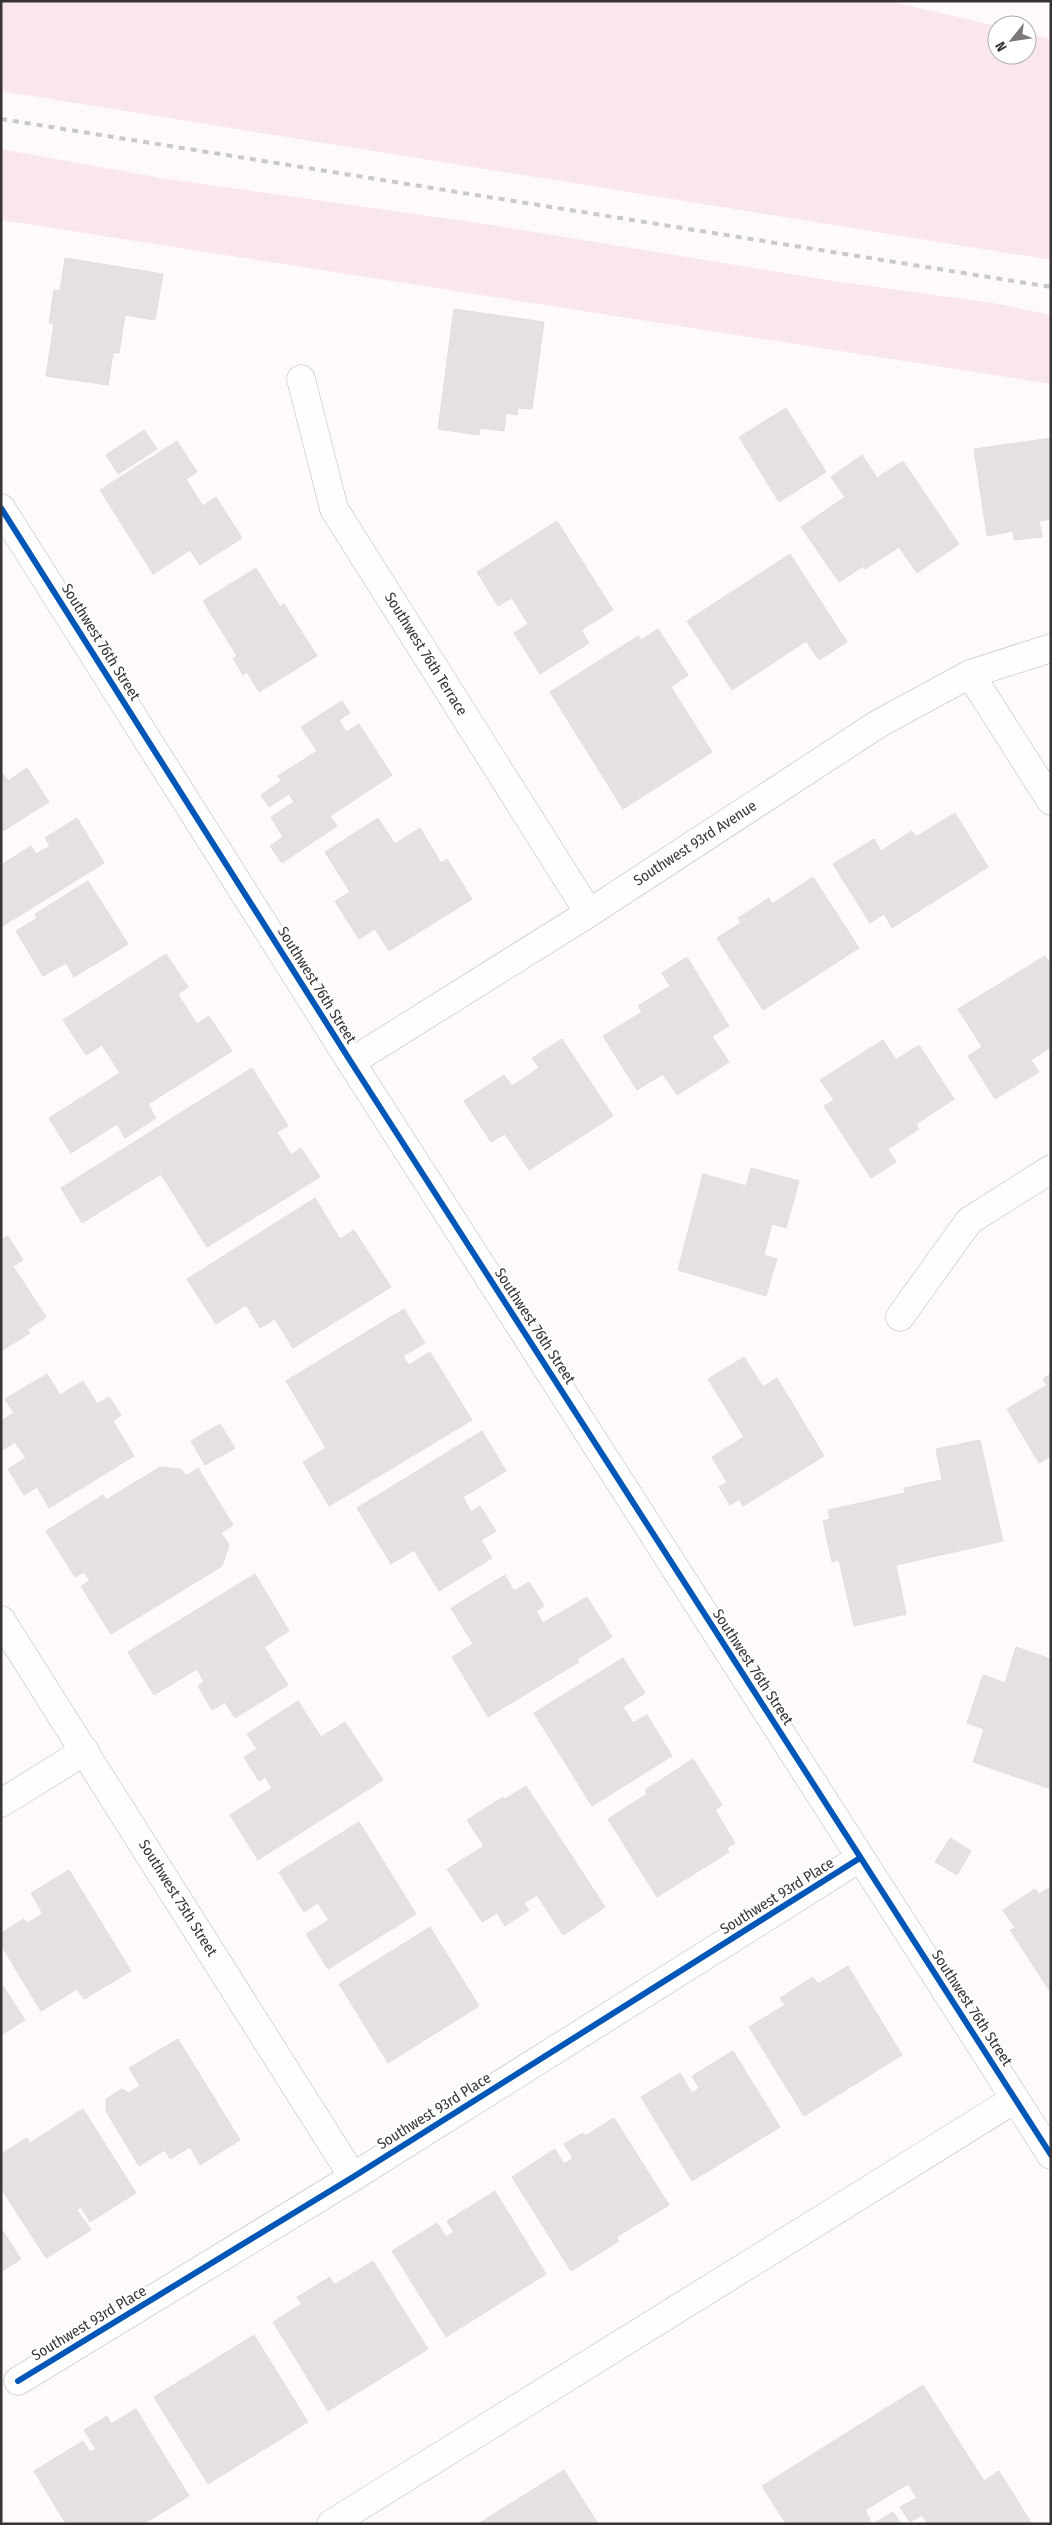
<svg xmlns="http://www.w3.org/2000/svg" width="1052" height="2525" viewBox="0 0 1052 2525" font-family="'Fira Sans Condensed',sans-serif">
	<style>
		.green { fill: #fae7ec }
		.building { fill: #e5e1e2; stroke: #e2dedf }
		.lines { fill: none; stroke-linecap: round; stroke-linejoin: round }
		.minor-casing { stroke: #bab6b7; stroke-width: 29 }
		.minor { stroke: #fffefe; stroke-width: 28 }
		.rail { stroke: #c9c9c9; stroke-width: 4; stroke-dasharray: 6 6; stroke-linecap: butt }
		.cycleway-casing { stroke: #fff; stroke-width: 9 }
		.cycleway { stroke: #0057b8; stroke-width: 6 }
		.labels { text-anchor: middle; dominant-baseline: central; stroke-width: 4; stroke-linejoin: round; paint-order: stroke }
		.street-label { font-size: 15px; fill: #383435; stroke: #fff }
	</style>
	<rect width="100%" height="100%" fill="#fefafb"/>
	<g class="green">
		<polygon points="1,1 889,1 997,26 997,55 1027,55 1027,33 1051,39 1051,260 1,91"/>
		<polygon points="1,149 167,179 485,224 833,281 1000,304 1051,315 1051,384 1,220"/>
	</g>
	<g class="building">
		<polygon points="65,258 163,274 155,320 125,315 119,353 113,353 108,385 46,376 54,324 49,323 54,290 60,291"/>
		<polygon points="454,309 544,322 532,409 518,408 517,415 506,413 504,431 480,428 479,435 438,429"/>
		<polygon points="786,408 826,472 779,502 739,437"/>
		<polygon points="144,430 157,449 118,474 106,455"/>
		<polygon points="1051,438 1051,519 1039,521 1042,537 1014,540 1013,531 987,536 974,449"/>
		<polygon points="177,441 197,472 186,479 203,506 216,497 242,538 200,565 190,550 153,574 100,490"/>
		<polygon points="862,455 877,478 903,461 959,544 917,573 899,547 865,569 864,566 839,582 801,527 845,497 831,477"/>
		<polygon points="557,521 613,610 581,630 589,643 540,674 514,633 528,624 512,598 498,606 477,572"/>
		<polygon points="790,554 847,642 819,660 806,641 732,690 687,621"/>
		<polygon points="256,568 280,607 284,604 317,656 259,692 247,672 243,675 233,658 237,656 203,601"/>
		<polygon points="658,629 688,675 671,687 712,752 623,809 550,692 638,636 641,640"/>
		<polygon points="342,701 350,713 339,720 346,732 359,724 392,775 330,816 337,826 282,863 270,846 283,837 271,817 294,802 289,794 269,807 261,795 281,781 278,776 317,751 301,727"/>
		<polygon points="27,768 49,802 1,832 1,771 8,781"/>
		<polygon points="955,813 988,867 892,928 884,914 870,923 833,864 874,839 881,851 912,831 916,837"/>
		<polygon points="77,818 104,863 1,927 1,865 31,846 36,854 50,846 45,838"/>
		<polygon points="378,818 395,844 420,828 441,863 447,859 472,899 389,951 375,929 359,939 335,901 350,892 325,852"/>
		<polygon points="813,877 859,948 763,1010 717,938 741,923 738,918 769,898 772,904"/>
		<polygon points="88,881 128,944 74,977 66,963 43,976 16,931 37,918 35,914"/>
		<polygon points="166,954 188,987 178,994 197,1024 209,1016 232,1051 148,1104 156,1118 125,1138 117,1124 71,1153 49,1118 120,1073 102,1045 86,1055 63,1020"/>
		<polygon points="1045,956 1051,965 1051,1047 1031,1060 1039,1072 995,1099 968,1056 982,1047 958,1009"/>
		<polygon points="687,957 729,1026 712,1036 729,1062 677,1095 663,1074 637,1090 603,1036 642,1012 638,1006 670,986 662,973"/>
		<polygon points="562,1039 613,1116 529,1170 505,1134 491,1142 464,1101 504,1075 512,1086 539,1068 532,1058"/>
		<polygon points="883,1040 896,1060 919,1045 954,1099 916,1124 919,1129 888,1149 896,1162 871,1178 824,1106 834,1100 820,1080"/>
		<polygon points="252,1068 288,1126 277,1132 291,1155 301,1148 320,1177 207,1247 161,1174 82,1223 61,1188"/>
		<polygon points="751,1168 799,1181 786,1228 772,1224 764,1255 777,1259 766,1296 678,1270 703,1174 746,1186"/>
		<polygon points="315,1198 340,1239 354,1230 391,1287 293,1348 275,1319 260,1328 246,1305 216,1324 187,1279"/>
		<polygon points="8,1236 23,1260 13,1266 46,1317 27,1330 30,1333 1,1351 1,1240"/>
		<polygon points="404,1309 425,1343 403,1356 409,1365 430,1352 472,1420 329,1506 303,1462 326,1448 286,1381"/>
		<polygon points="744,1357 763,1387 777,1378 824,1456 743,1506 739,1499 730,1505 719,1487 727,1482 712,1457 744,1437 708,1379"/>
		<polygon points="47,1374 60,1395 83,1381 97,1404 109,1397 121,1415 113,1421 134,1456 49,1508 37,1487 24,1495 8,1469 26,1458 15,1442 3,1450 1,1447 1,1421 14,1413 5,1399"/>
		<polygon points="1051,1374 1051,1456 1039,1463 1007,1409 1047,1385 1043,1379"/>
		<polygon points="220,1424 235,1448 205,1465 191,1441"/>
		<polygon points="482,1431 506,1471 463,1497 471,1512 480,1506 496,1531 481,1540 492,1558 439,1591 414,1550 391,1564 357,1508"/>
		<polygon points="980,1440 1003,1541 896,1565 906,1614 854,1626 839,1560 832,1562 823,1521 830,1519 828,1510 905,1493 904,1488 942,1480 936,1449"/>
		<polygon points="160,1467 181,1469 186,1476 198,1468 233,1525 221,1533 229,1545 222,1566 111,1634 81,1586 90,1581 84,1572 75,1577 46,1531 103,1495 106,1500"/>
		<polygon points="255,1574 289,1631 264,1647 288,1685 235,1718 225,1702 212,1710 198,1686 204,1682 197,1669 154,1695 128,1652"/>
		<polygon points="505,1575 514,1591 529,1582 544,1606 536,1611 543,1623 587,1597 612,1637 577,1659 579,1662 488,1717 452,1657 473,1644 451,1608"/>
		<polygon points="1016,1647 1051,1659 1051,1789 973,1762 984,1729 967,1723 983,1675 1005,1683"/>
		<polygon points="623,1658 645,1693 623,1707 633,1723 647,1715 672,1756 592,1806 534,1713"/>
		<polygon points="298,1701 321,1737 345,1722 383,1780 258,1860 230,1815 272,1788 265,1777 259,1781 244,1757 257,1749 247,1734"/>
		<polygon points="693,1759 722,1805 715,1810 735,1843 727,1848 729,1852 657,1897 608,1819 647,1794 645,1790"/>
		<polygon points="526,1786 605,1907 563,1935 537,1895 524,1903 529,1910 505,1926 497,1913 482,1922 447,1869 484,1846 467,1820 503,1797 505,1799"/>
		<polygon points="359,1822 416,1914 328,1969 306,1934 329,1920 318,1903 304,1912 279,1872"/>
		<polygon points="950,1838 971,1851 957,1875 935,1862"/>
		<polygon points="69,1870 131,1971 84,1999 77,1989 41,2011 1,1945 1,1933 24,1919 27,1923 43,1914 31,1893"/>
		<polygon points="1051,1887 1051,1993 1010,1930 1015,1928 1003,1910 1035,1889 1039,1894"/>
		<polygon points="430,1927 479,2006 388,2063 339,1984"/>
		<polygon points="848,1966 902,2055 804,2116 749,2027 785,2005 780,1998 813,1977 818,1984"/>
		<polygon points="1,1983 25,2020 1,2035"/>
		<polygon points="178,2039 240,2140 200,2165 190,2147 170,2159 165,2150 139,2166 106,2111 106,2099 122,2089 128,2093 140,2086 129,2068"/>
		<polygon points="733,2051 780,2127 692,2181 641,2097 680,2073 692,2093 699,2088 692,2076"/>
		<polygon points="83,2109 136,2193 90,2222 81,2207 77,2210 91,2230 46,2258 1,2188 1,2154 27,2138 30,2143"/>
		<polygon points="614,2118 669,2205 616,2237 619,2241 571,2271 512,2177 555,2149 564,2164 573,2158 564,2144 583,2133 585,2136"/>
		<polygon points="495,2191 546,2274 446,2337 392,2251 437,2223 446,2237 454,2232 447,2221"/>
		<polygon points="1,2228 21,2259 1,2272"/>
		<polygon points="373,2261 428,2349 328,2411 273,2322 302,2304 297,2297 330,2277 334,2285"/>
		<polygon points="254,2335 308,2422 208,2484 154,2397"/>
		<polygon points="923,2385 984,2481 999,2471 1032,2524 927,2524 922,2515 910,2522 900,2507 917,2498 908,2484 865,2510 872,2524 786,2524 762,2486"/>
		<polygon points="136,2409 189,2496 143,2524 66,2524 34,2471 83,2441 90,2452 96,2449 84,2430 107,2416 111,2424"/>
		<polygon points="564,2470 598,2524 478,2524"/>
		<polygon points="893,2512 901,2524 873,2524"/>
	</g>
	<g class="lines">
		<defs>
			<g id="minor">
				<polyline points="301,379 334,509 589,913"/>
				<polyline points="1,508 351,1062 1051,2155"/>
				<polyline points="970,674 1051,801"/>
				<polyline points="351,1062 589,913 878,724 970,674 1051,648"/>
				<polyline points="900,1317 969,1221 1051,1169"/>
				<polyline points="1,1620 353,2177"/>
				<polyline points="1,1803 85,1751"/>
				<polyline points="18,2381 353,2177 860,1858"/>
				<polyline points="331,2524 1015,2099"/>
			</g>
		</defs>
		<use href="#minor" class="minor-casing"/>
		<use href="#minor" class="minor"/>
		<polyline class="rail" points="1,119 1051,287"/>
		<defs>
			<g id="cycleway">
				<polyline points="1,508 351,1062 1051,2155"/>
				<polyline points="18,2381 353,2177 860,1858"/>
			</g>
		</defs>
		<use href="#cycleway" class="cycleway-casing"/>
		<use href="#cycleway" class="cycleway"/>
	</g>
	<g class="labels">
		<g class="street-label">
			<text transform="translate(101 642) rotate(58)">Southwest 76th Street</text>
			<text transform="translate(426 654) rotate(58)">Southwest 76th Terrace</text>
			<text transform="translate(695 843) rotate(-33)">Southwest 93rd Avenue</text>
			<text transform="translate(317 985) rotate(58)">Southwest 76th Street</text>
			<text transform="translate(535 1326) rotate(57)">Southwest 76th Street</text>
			<text transform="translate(753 1667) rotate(57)">Southwest 76th Street</text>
			<text transform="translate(777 1896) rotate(-32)">Southwest 93rd Place</text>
			<text transform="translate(178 1898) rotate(58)">Southwest 75th Street</text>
			<text transform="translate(972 2008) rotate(57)">Southwest 76th Street</text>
			<text transform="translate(434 2111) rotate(-32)">Southwest 93rd Place</text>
			<text transform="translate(89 2323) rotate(-31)">Southwest 93rd Place</text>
		</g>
	</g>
	<rect width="1052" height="2525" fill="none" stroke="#383435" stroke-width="5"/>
	<g transform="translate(1012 40) rotate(240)"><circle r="24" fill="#ffffff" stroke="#afaeae"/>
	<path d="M0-4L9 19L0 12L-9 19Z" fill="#7d797a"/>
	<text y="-8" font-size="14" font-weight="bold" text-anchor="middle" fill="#383435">N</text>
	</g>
</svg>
